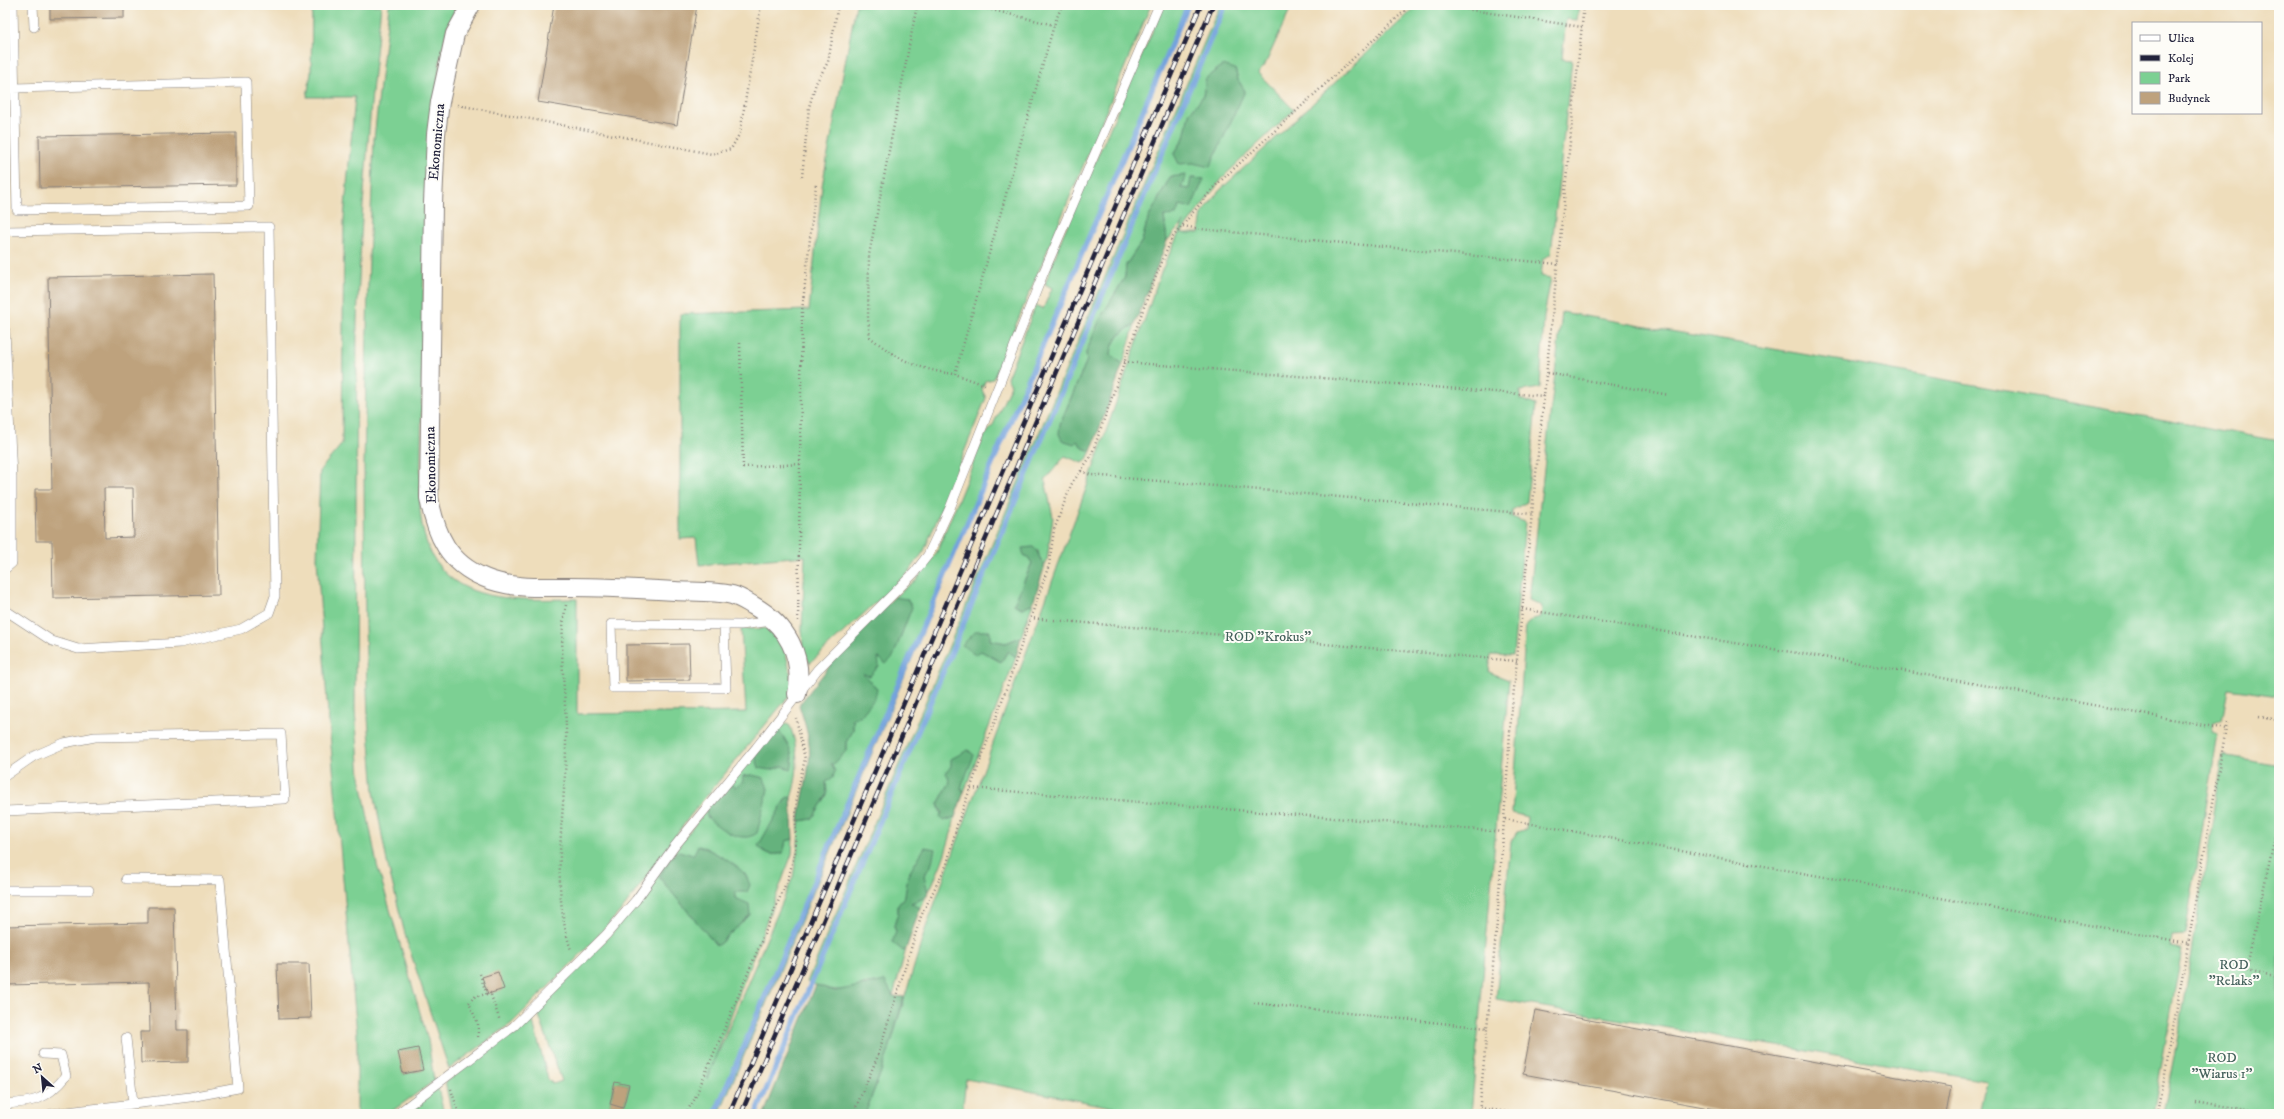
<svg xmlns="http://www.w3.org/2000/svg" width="2284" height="1119" viewBox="0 0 2284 1119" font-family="'IM FELL DW Pica',serif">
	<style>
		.green { fill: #7cd093; stroke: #4f7967; fill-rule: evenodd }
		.forest { fill: #65b27d; stroke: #446a5c }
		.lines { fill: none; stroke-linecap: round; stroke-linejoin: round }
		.stream { stroke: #74a3dd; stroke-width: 5.5 }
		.building { fill: #bea27d; fill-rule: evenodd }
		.service-casing { stroke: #88807b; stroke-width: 10 }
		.minor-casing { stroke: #88807b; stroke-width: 20 }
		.path { stroke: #88807b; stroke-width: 2.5; stroke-dasharray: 1 3; stroke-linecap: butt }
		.service { stroke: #fff; stroke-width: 9 }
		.minor { stroke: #fff; stroke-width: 18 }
		.rail-casing { stroke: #22223b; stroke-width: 4.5 }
		.rail { stroke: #fdfcf7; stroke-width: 3; stroke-dasharray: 9; stroke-linecap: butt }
		.labels { text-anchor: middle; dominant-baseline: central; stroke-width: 4; stroke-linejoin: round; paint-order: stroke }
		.street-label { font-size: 14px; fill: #22223b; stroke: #fdfcf7 }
		.park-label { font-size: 14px; fill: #425f5a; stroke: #fdfcf7 }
	</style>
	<rect width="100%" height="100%" fill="#fdfcf7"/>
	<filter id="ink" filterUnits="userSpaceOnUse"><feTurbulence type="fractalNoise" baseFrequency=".025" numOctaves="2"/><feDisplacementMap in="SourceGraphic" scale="8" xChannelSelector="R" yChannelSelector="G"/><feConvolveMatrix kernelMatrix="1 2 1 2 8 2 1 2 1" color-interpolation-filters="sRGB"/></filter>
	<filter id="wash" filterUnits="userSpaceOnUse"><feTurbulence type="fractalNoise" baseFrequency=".012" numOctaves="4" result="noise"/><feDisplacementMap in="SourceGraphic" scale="16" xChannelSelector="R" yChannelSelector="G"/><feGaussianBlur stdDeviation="0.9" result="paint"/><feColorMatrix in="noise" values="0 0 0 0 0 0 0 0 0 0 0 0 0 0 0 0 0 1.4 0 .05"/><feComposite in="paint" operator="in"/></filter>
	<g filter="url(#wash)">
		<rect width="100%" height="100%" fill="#edb"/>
		<g class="green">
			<path d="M312,5H381L372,92L362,217L357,321L355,710L360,776L377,865L428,1040L434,1081L388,1114H357V1034L327,701L317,559L320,470L342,444L344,218L355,97H307L311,73ZM418,1048L423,1070L403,1074L399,1052Z"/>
			<path d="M389,5H457L447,28L440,61L425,196L420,510C429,606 503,600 577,599V714L746,712L741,629L775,628L782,636L794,690L690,816L625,906L584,951L512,1023L449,1069L407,942L387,862L374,792L368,718L365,626L364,467L368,285L374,139ZM497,972L503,989L488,994L486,986Z"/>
			<polygon points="856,5 960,5 978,9 979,5 1151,5 993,379 985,381 982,390 986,398 924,551 909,572 810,663 803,652 802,629 805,556 699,565 696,538 680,539 680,314 809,310 822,186"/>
			<path d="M1164,5H1190C1030,373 877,745 719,1114H452L445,1082L514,1031L531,1016L613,932L706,810L758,777L752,775L743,776V782L736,787L733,785L724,788L765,740L770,770L783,766L772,733L777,727L787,724L790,726C799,750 799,774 791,798H786L759,846C766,854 772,856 783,853L786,841L793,839L792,854L707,1079L793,877L798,846L799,821L812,819L827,795L826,782L831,764L846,751V742L853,731V718L862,674L878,656L894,597L916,580L936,554L984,437L993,425L1011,385L1007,378L1036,305L1043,309L1052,288L1045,284L1063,235ZM704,847L725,859L735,892V899L750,915L717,946L659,877L671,858L693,855ZM538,1013L562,1081L553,1084L548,1079L532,1018ZM615,1082L629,1085L623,1108L610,1104Z"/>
			<path d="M1220,5H1292L1264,67L1258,73L1294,110L1225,175L1181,233H1199L1202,214L1218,192L1418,5H1579L1577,20L1566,19L1562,59L1572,60L1551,254L1543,259L1541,276L1551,278L1544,316L1540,388L1520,391V399L1536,405L1527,502L1512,510V517L1525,522L1513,656L1491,655L1489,672L1509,680L1471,1114H1149L966,1079L962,1114H865L888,1053L925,930L1091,475L1161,272L1185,220L1167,241L1164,216L1180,205L1204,179L1192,178L1189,189L1181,188L1186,176L1170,177L1148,219L1142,241L1126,265L1125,277L1100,319L1086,353L1087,360L1060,424L1083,448L1091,451L1086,461L1082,463L1065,456L1045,480L1053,517L1047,560L1045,565L1040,562L1038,550L1028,557L1032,563L1014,604L1022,608L1033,603L1021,637L1006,643L990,640L981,651L1001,662L1008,651L1016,657L964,792L951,766L950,782L938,804L943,821L955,817C948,850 937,878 920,908L911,903L922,899L924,875L931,866L906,890L905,896L898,904V913L894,926L903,951L906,949L893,996L867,983C841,994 833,991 807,982ZM1235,69L1238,80L1245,91L1174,154L1184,138L1189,114L1203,96L1206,78Z"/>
			<polygon points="1562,312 1882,368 2279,441 2279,696 2228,689 2222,721 2214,722 2212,732 2218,735 2185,934 2172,935 2171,947 2182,949 2153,1114 1979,1114 1986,1081 1496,999 1511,841 1517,832 1526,829 1527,817 1512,813 1526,625 1533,619 1541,617 1542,606 1529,600"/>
			<path d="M1135,324L1123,364L1111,355C1112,339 1121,332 1135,324Z"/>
			<polygon points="2223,755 2279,765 2279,1114 2163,1114 2183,1009"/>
			<polygon points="438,1088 444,1114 403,1114"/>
		</g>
		<g class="forest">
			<polygon points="1223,65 1235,69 1238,80 1245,91 1210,167 1193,163 1179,164 1174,154 1184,138 1189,114 1203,96 1206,78"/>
			<path d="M1186,175L1181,188L1189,189L1191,178L1204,179L1191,208L1180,205L1176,215L1164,216L1167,241L1135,324C1121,332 1112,339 1111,355L1123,364L1091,451L1083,448L1077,441L1074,444L1062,440L1059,434L1060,424L1087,360L1086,353L1100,319L1125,277L1126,265L1142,241L1148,219L1170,177Z"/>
			<path d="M1033,547C1040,552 1038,560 1045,565L1033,603L1022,608L1014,604L1032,563L1028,557L1024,556L1022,548Z"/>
			<path d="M894,597L907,599L912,607L893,657L886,664L878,657L879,666L870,676L863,674L877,689L875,698L860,717L853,718V731L846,742V751L834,764H831L835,771L833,777L826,782L827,795L812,819L799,821C801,801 807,782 809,763C812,744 805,723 799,705L839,654Z"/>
			<polygon points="976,631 990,631 990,640 1006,643 1021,637 1016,657 1008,651 1001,662 981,651 975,655 962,645"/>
			<path d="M772,733H781C789,745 795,756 791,770L783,766L770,770L759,768L755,755Z"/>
			<polygon points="968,750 974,755 961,788 964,792 955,817 944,821 940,816 942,813 938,804 950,782 946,773 951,766 951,759"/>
			<path d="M752,775L764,778L768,789L757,833C741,845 719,828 707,817L706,810L724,788L733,785L736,787L743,782V776Z"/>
			<path d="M789,797L791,798L793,839L786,841L783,853C772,856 766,854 758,846L786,798Z"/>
			<path d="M698,846C708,847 736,865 744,873C747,876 748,881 750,885L747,892H735V898L749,904L750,915L717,946L659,877L671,858L679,851L693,855Z"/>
			<polygon points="925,847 935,849 931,866 924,875 928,893 922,899 911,903 920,908 906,949 903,951 892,942 896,932 894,926 898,913 898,904 905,896 908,875"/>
			<polygon points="885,981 893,996 904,997 888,1053 865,1114 764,1114 816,985 835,991"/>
		</g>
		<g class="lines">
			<g class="stream">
				<polyline points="715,1114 1188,5"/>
				<polyline points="756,1114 1225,5"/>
			</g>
		</g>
		<g id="blocks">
			<g class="building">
				<polygon points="50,5 124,5 124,18 50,19"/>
				<polygon points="554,5 697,5 677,125 538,102"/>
				<polygon points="236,133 236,185 40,188 39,136"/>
				<path d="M213,274L219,595L53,598L52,541H36L35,489H52L48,277ZM104,488H133L134,537L105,538Z"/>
				<polygon points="689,644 690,680 626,681 626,645"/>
				<polygon points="148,907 174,907 177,1030 188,1030 188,1062 141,1063 140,1032 150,1032 149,982 5,985 5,926 148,923"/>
				<polygon points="277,964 309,964 311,1018 279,1019"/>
				<polygon points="498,972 504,989 488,994 482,977"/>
				<polygon points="1535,1010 1951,1087 1946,1114 1742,1114 1523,1074"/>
				<polygon points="418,1048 423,1070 403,1074 398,1052"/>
				<polygon points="615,1082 629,1085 623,1108 610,1104"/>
			</g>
		</g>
	</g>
	<g filter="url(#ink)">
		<use href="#blocks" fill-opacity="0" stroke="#88807b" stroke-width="1"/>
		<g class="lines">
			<defs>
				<g id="service">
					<polyline points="33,5 34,27"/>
					<polyline points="5,88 14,88 246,82 249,206 17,210 13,5"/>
					<polyline points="5,231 269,227 275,596 269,613 241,629 180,643 78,649 52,641 5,610"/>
					<polyline points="5,331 12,477 12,563 5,569"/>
					<polyline points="724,625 726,688 613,688 611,624 741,625 773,621"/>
					<polyline points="5,776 34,756 64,743 95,737 281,734 285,799 5,811"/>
					<polyline points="5,890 89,890"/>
					<polyline points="126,1038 133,1103"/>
					<path d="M5,1104C35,1102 46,1100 66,1076L61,1055L43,1054"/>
					<polyline points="51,1114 190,1097 238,1088 220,880 126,879"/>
					<polyline points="397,1114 514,1026 606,935 636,900 674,847 756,748 817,670 914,573 928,555 950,508 1043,274 1159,5"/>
				</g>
				<path id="minor" d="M471,5L455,34L440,102L436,134L433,203L429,498C436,535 448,563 485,578C511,589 542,587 569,587C604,587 640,589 675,591C694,592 714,591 732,595C740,597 747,602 754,606C787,625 804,656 797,694"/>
			</defs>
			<use href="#service" class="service-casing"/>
			<use href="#minor" class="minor-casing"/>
			<g class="path">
				<path d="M917,5L869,255L868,319L870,337C898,360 920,370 955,374"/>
				<polyline points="972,5 1054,25"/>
				<polyline points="1439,5 1582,27"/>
				<polyline points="458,105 712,154 731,149 740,133 761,5"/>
				<polyline points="802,177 809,107 816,83 828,62 838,5"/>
				<polyline points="1183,226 1200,229 1558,264"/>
				<polyline points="740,343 743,467 801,464"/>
				<polyline points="1124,362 1544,396"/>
				<polyline points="1547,373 1669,395"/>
				<polyline points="985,385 955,374 1054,25 1062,5"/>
				<polyline points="1081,471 1091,475 1532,514"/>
				<path d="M566,605C557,650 567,697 566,742C566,811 549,884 571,950"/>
				<polyline points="1522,609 1854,662 2226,729"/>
				<polyline points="1030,618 1517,661"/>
				<polyline points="798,621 802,311 816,184"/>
				<polyline points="2259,717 2279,720"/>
				<polyline points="971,788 1504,832"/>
				<polyline points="2279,818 2246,970 2279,977"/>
				<polyline points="1505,819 2188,943"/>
				<polyline points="480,974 487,996"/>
				<polyline points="491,995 500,1021"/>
				<polyline points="1254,1003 1487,1028"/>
				<polyline points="478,1037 478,1024 469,1003 474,997 491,993"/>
				<polyline points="451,1089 459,1114"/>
				<polyline points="2195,1101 2265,1114"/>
				<polyline points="1480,1108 1521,1114"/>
				<polyline points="685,1114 694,1100 789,876 795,852 797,793 805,759 796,718"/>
				<polyline points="853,1114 877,1058 921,916 947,864 957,825 997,715 1049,565 1054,530 1071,485 1091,456 1149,293 1172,238 1214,187 1411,5"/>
				<polyline points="1479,1114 1497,922 1511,718 1584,5"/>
				<polyline points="2158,1114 2227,723"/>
				<polyline points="2225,1114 2227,1107"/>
			</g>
			<use href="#service" class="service"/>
			<use href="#minor" class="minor"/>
			<defs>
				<g id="rail">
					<polyline points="729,1114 1201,5"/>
					<polyline points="741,1114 1213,5"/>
				</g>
			</defs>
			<use href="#rail" class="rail-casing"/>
			<use href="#rail" class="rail"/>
		</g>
	</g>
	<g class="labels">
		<g class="street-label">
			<text transform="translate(437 142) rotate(-85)">Ekonomiczna</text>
			<text transform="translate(431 465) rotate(-91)">Ekonomiczna</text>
		</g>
		<g class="park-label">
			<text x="1268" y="637">ROD "Krokus"</text>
			<text x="2234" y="965">ROD<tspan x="2234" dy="16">"Relaks"</tspan></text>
			<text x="2222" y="1058">ROD<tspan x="2222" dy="16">"Wiarus 1"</tspan></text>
		</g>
	</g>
	<rect width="2284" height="1119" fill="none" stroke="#fdfcf7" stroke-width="20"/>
	<rect x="2132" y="22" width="130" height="92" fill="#fdfcf7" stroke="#a5a5ac"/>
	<rect x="2140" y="35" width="20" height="6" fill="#ffffff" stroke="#a5a5ac"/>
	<text x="2168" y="42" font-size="12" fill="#22223b">Ulica</text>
	<rect x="2140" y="55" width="20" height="6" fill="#22223b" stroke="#a5a5ac"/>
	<text x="2168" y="62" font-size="12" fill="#22223b">Kolej</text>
	<rect x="2140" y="72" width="20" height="12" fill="#7cd093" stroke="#a5a5ac"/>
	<text x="2168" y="82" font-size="12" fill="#22223b">Park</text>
	<rect x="2140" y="92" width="20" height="12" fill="#bea27d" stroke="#a5a5ac"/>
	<text x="2168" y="102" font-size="12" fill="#22223b">Budynek</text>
	<g transform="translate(42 1077) rotate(333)" stroke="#fdfcf7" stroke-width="3" paint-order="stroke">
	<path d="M0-3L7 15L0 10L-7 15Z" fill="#22223b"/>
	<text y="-6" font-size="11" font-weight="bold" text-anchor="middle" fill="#22223b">N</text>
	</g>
</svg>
